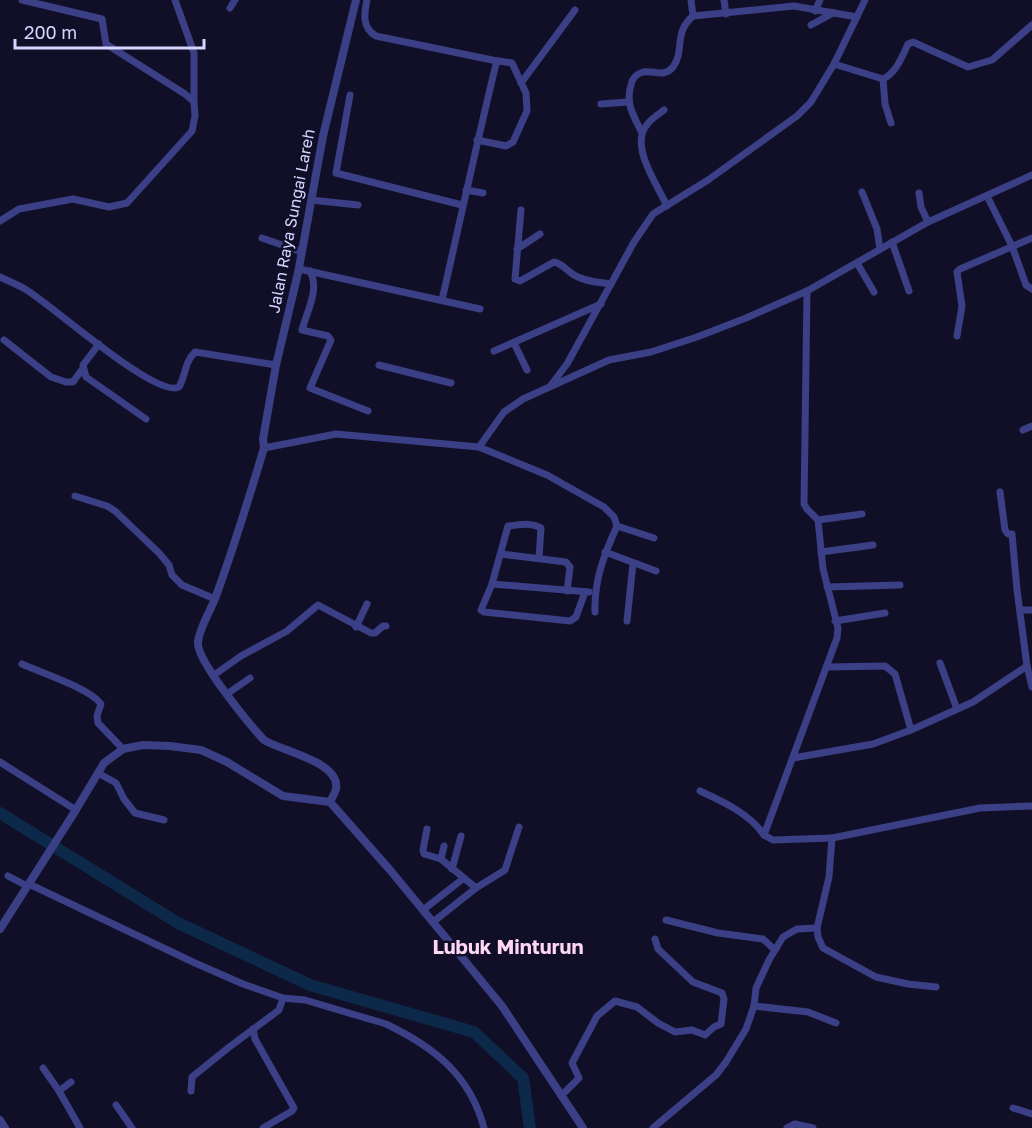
<svg xmlns="http://www.w3.org/2000/svg" width="1032" height="1128" viewBox="0 0 1032 1128" font-family="'Golos Text',sans-serif">
	<style>
		.lines { fill: none; stroke-linecap: round; stroke-linejoin: round }
		.river { stroke: #0c2949; stroke-width: 12 }
		.minor { stroke: #3a3f86; stroke-width: 7 }
		.tertiary { stroke: #3a3f86; stroke-width: 8 }
		.labels { text-anchor: middle; dominant-baseline: central; stroke-width: 5; stroke-linejoin: round; paint-order: stroke }
		.street-label { font-size: 16px; fill: #d6d5ff; stroke: #110f27 }
		.quarter-label { font-size: 20px; font-weight: bold; fill: #ffd7f5; stroke: #110f27 }
	</style>
	<rect width="100%" height="100%" fill="#110f27"/>
	<g class="lines">
		<polyline class="river" points="0,813 178,923 310,985 474,1032 523,1078 530,1128"/>
		<g class="minor">
			<polyline points="175,0 194,53 194,102"/>
			<path d="M367,0C364,14 362,28 376,36L497,61"/>
			<polyline points="691,0 693,16"/>
			<polyline points="724,0 726,14"/>
			<polyline points="230,8 235,0"/>
			<polyline points="815,11 820,0"/>
			<polyline points="811,25 833,13"/>
			<path d="M834,64L883,79C896,73 902,57 908,44L913,42L968,67L992,60L1032,25"/>
			<polyline points="883,79 885,104 891,123"/>
			<polyline points="521,83 575,10"/>
			<polyline points="350,95 336,173 462,205"/>
			<polyline points="601,104 628,102"/>
			<path d="M664,110C658,115 650,119 646,126C630,147 658,186 667,206"/>
			<path d="M642,133C634,117 625,103 631,85C632,79 636,74 643,72C654,70 664,78 673,67C685,51 673,33 693,16L794,6L857,17"/>
			<polyline points="466,190 483,193"/>
			<polyline points="862,192 877,229 880,249"/>
			<polyline points="919,193 921,207 928,222"/>
			<polyline points="987,196 1012,246 1026,285 1032,289"/>
			<polyline points="311,200 358,205"/>
			<path d="M521,210L515,279L520,281L554,262C563,264 567,271 574,275C585,282 599,282 611,284"/>
			<polyline points="0,221 19,209 73,199 109,207 127,203 192,131 195,116 194,102 185,94 106,44 102,19 22,0"/>
			<polyline points="262,238 302,252"/>
			<polyline points="892,242 909,291"/>
			<polyline points="517,249 540,234"/>
			<polyline points="857,263 874,292"/>
			<polyline points="299,269 480,309"/>
			<path d="M310,271C320,289 307,311 302,330L328,336L331,340L310,388L368,411"/>
			<path d="M0,277C8,281 17,284 25,289C51,304 156,399 179,387C186,375 184,363 195,352L276,365"/>
			<polyline points="807,291 804,504 807,509 818,520"/>
			<path d="M442,300C460,221 477,142 496,64L499,61L512,63L526,93L527,111L513,142L506,146L477,140"/>
			<polyline points="957,336 962,306 957,272 960,269 1032,238"/>
			<polyline points="4,340 51,377 66,382 73,382 83,368"/>
			<polyline points="514,343 527,370"/>
			<polyline points="99,344 83,365 86,377 146,419"/>
			<polyline points="494,351 601,304"/>
			<polyline points="379,365 451,383"/>
			<polyline points="551,385 567,364 634,242 653,214 708,180 797,116 811,102 834,64 865,0"/>
			<polyline points="1023,430 1032,426"/>
			<polyline points="479,447 504,412 523,399 609,360 651,352 697,337 746,318 807,291 928,222 1032,175"/>
			<path d="M264,448L336,434L479,447L547,475L604,507L614,517L617,526C604,555 594,580 595,612"/>
			<polyline points="1000,492 1005,530 1008,534 1012,534 1017,590 1027,666 1032,687"/>
			<polyline points="75,496 107,506 115,511 159,553 169,565 172,575 182,585 215,599"/>
			<polyline points="617,526 654,538"/>
			<polyline points="605,552 656,571"/>
			<polyline points="821,552 873,545"/>
			<polyline points="501,554 566,562 570,567 567,591"/>
			<path d="M539,558L541,528C532,522 519,525 508,526L492,584L481,610L484,612L570,621L576,617L585,592"/>
			<polyline points="492,584 589,592"/>
			<polyline points="827,587 900,585"/>
			<polyline points="1020,610 1032,610"/>
			<polyline points="627,621 633,563"/>
			<polyline points="835,621 885,613"/>
			<polyline points="356,627 367,604"/>
			<polyline points="940,663 957,709"/>
			<path d="M22,664C42,673 89,688 101,704L97,716L98,723L123,749"/>
			<polyline points="827,667 885,666 895,674 911,730"/>
			<polyline points="214,675 241,656 287,631 318,605 371,633 375,633 383,626 386,626"/>
			<polyline points="227,694 250,678"/>
			<polyline points="793,758 873,744 911,730 973,702 1027,666"/>
			<polyline points="0,762 76,810"/>
			<polyline points="98,773 116,783 124,799 135,813 164,820"/>
			<path d="M700,791C722,801 750,814 764,835"/>
			<polyline points="427,829 423,850 424,854 441,859 476,888 433,922"/>
			<polyline points="832,838 773,840 764,835 837,638 838,628 823,569 818,520 862,514"/>
			<polyline points="441,859 444,846"/>
			<polyline points="452,869 461,836"/>
			<polyline points="8,876 27,886"/>
			<path d="M29,884L195,963L243,984L283,998L305,1000L386,1024C434,1047 470,1075 484,1128"/>
			<polyline points="476,888 505,870 519,827"/>
			<polyline points="423,910 464,878"/>
			<polyline points="666,920 718,933 763,939 775,950"/>
			<polyline points="936,987 908,984 876,977 823,948 818,937 817,928 829,877 832,838 980,808 1032,806"/>
			<polyline points="754,1006 808,1012 836,1023"/>
			<polyline points="253,1029 255,1039 294,1108 292,1111 263,1128"/>
			<polyline points="43,1068 59,1091 80,1128"/>
			<polyline points="59,1091 71,1082"/>
			<polyline points="191,1091 192,1077 228,1048 279,1010 283,998"/>
			<polyline points="561,1096 579,1078 572,1063 597,1016 615,1001 637,1007 658,1023 675,1032 692,1030 705,1035 714,1027 721,1024 724,999 722,993 693,982 658,949 655,939"/>
			<polyline points="116,1105 132,1128"/>
			<polyline points="1013,1108 1032,1114"/>
			<polyline points="653,1128 716,1075 726,1062 746,1029 754,1006 756,988 769,960 783,937 797,929 817,928"/>
			<polyline points="787,1128 795,1124 813,1128"/>
		</g>
		<g class="tertiary">
			<path d="M330,802C332,798 335,793 336,789C341,762 281,751 264,740C250,725 197,661 198,643C198,630 212,608 216,596C234,547 249,498 264,448L263,439L276,365L298,273L323,136L356,0"/>
			<polyline points="0,929 74,813 104,763 123,749 143,745 170,746 201,750 227,762 283,796 330,802 390,870 502,1006 583,1128"/>
			<polyline points="0,1120 5,1128"/>
		</g>
	</g>
	<g class="labels">
		<g class="street-label">
			<text transform="translate(291 221) rotate(-79)">Jalan Raya Sungai Lareh</text>
		</g>
		<g class="quarter-label">
			<text x="508" y="946">Lubuk Minturun</text>
		</g>
	</g>
	<path d="M15 39v9h189v-9" fill="none" stroke="#d6d5ff" stroke-width="3"/>
	<text x="24" y="39" font-size="18" fill="#d6d5ff" stroke="#110f27" stroke-width="4.5" paint-order="stroke">200 m</text>
</svg>
